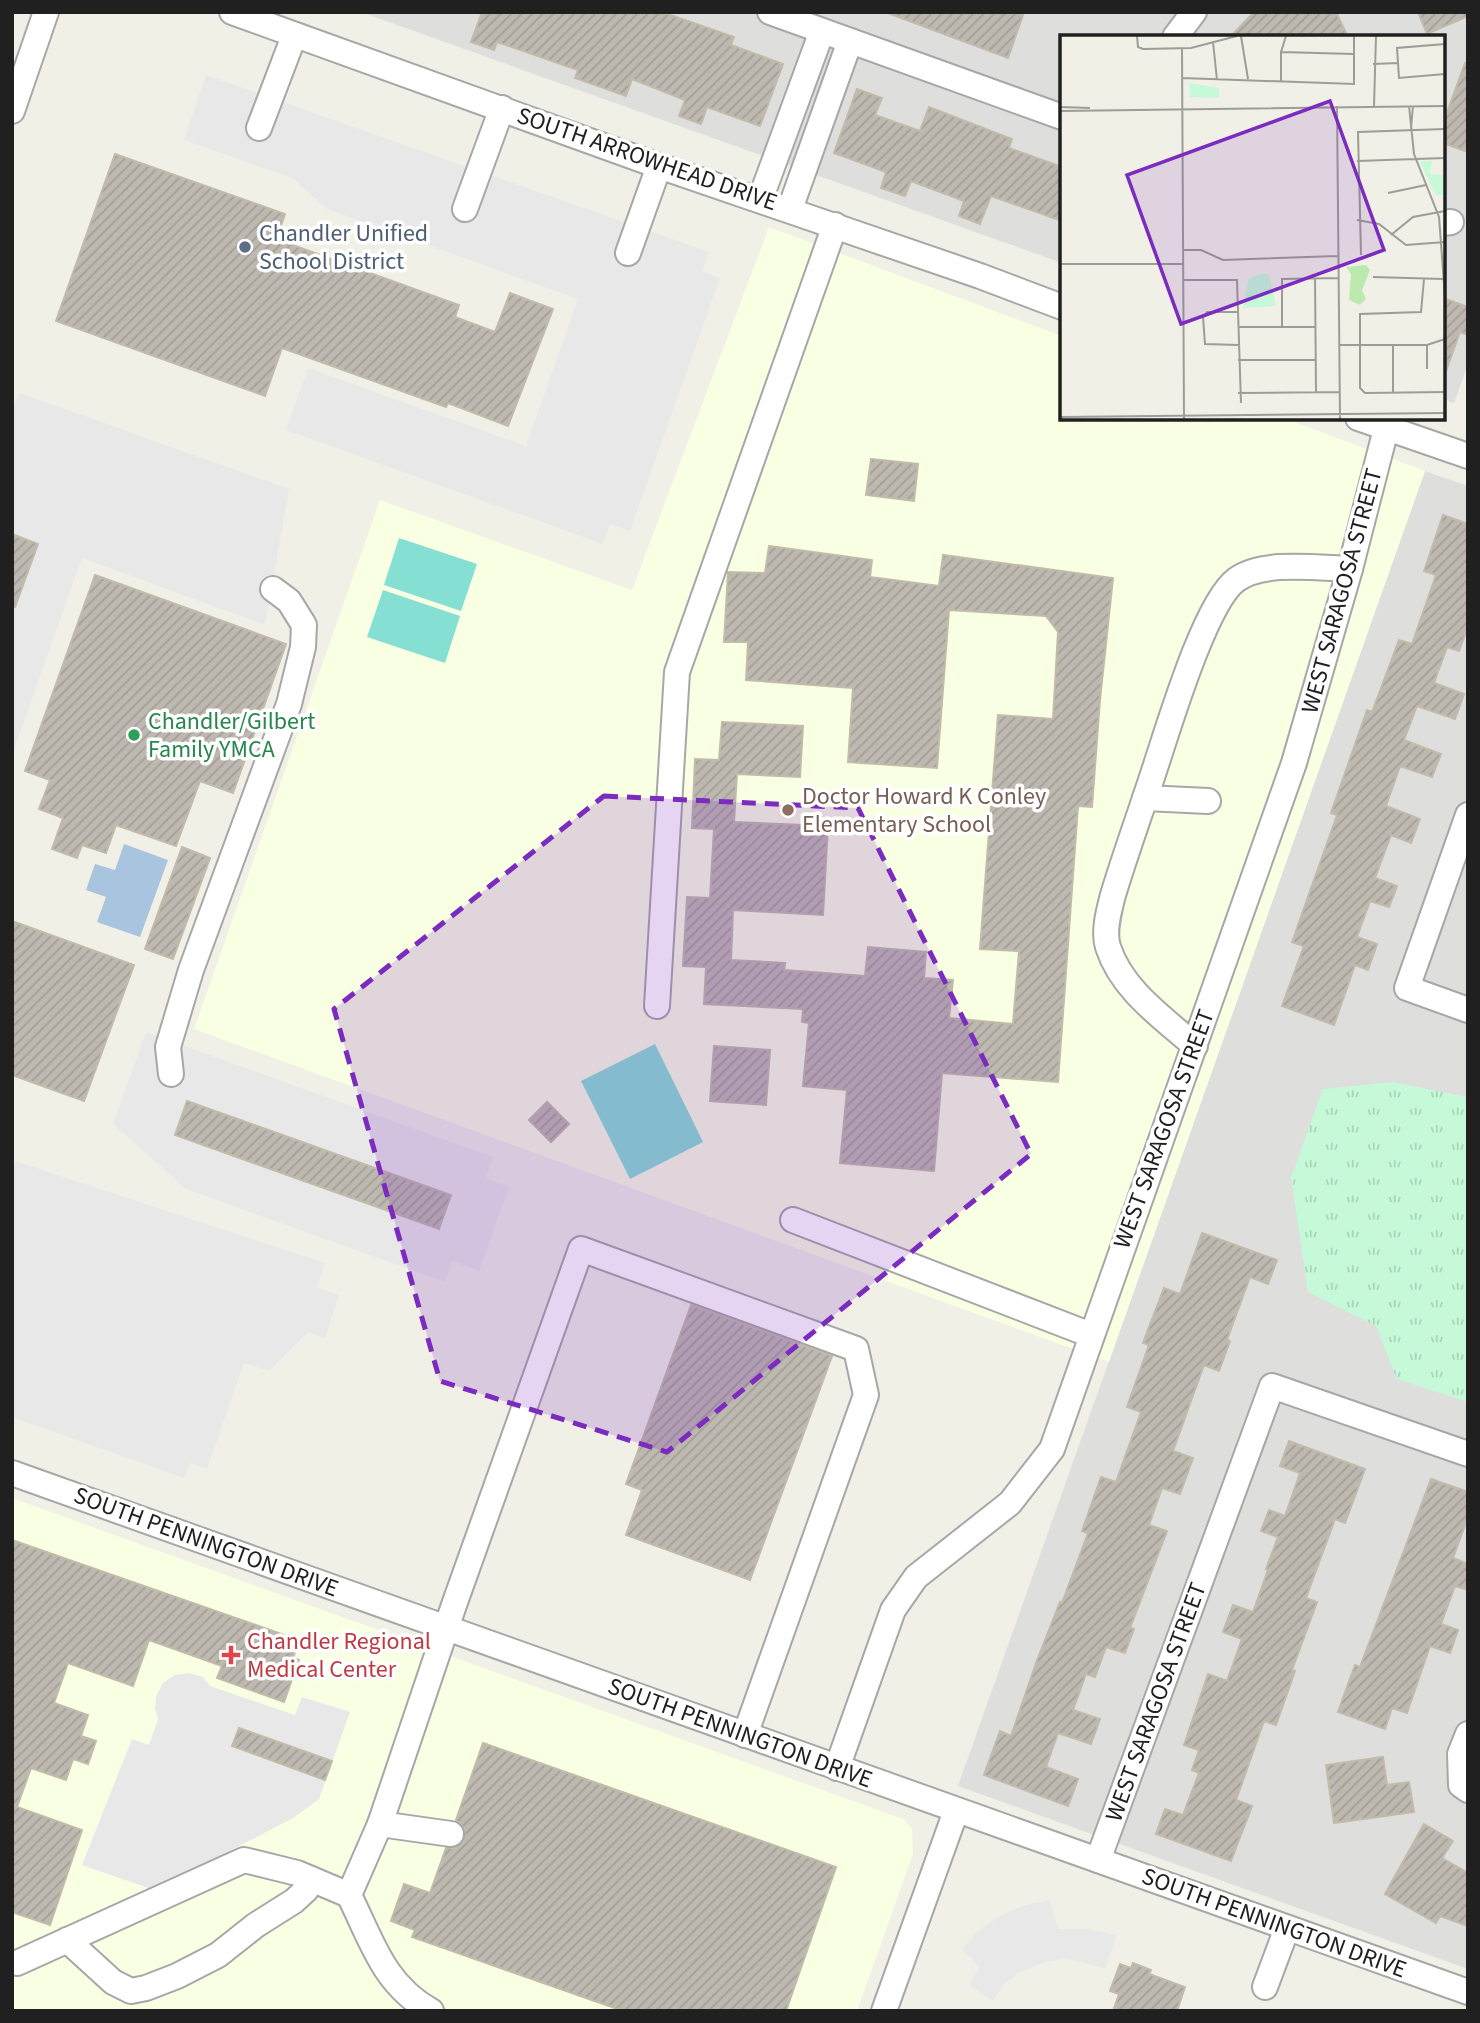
<svg xmlns="http://www.w3.org/2000/svg" width="1480" height="2023" viewBox="0 0 1480 2023" font-family="'Source Sans 3',sans-serif">
	<style>
		.residential { fill: #dededd }
		.education { fill: #f8ffe2 }
		.park { fill: url(#park-tufts) }
		.pitch { fill: #86dfd3 }
		.parking { fill: #e8e8e8 }
		.water { fill: #a8c4de }
		.building { fill: url(#building-hatch); stroke: #c2bba9; stroke-width: 2 }
		.lines { fill: none; stroke-linecap: round; stroke-linejoin: round }
		.minor-casing { stroke: #a7a7a7; stroke-width: 28 }
		.minor { stroke: #fff; stroke-width: 24 }
		.marked { fill: #7b2cbf; fill-opacity: 0.2; stroke: #7b2cbf; stroke-width: 5; stroke-dasharray: 14 9; stroke-linejoin: round }
		.service-dot { fill: #5c6f8a; stroke: #fff; stroke-width: 2.5 }
		.leisure-dot { fill: #2e9e5b; stroke: #fff; stroke-width: 2.5 }
		.education-dot { fill: #8d6e63; stroke: #fff; stroke-width: 2.5 }
		.health-dot { fill: #e0444e; stroke: #fff; stroke-width: 2.5 }
		.labels { text-anchor: middle; dominant-baseline: central; stroke-width: 7; stroke-linejoin: round; paint-order: stroke }
		.street-label { font-size: 24px; fill: #202020; stroke: #fff }
		.service-label { font-size: 24px; fill: #4e5e75; stroke: #fff; text-anchor: start }
		.leisure-label { font-size: 24px; fill: #27864d; stroke: #fff; text-anchor: start }
		.education-label { font-size: 24px; fill: #785e54; stroke: #fff; text-anchor: start }
		.health-label { font-size: 24px; fill: #be3a42; stroke: #fff; text-anchor: start }
		.inset-road { fill: none; stroke: #9d9d97; stroke-width: 2 }
		.view { fill: #7b2cbf; fill-opacity: 0.15; stroke: #7b2cbf; stroke-width: 3.5 }
		.inset-edge { fill: none; stroke: #202020; stroke-width: 3.5 }
	</style>
	<defs>
		<pattern id="park-tufts" width="24" height="20" patternUnits="userSpaceOnUse" patternTransform="scale(1.75)"><rect width="24" height="20" fill="#c5f9d7"/><path d="M3 7l-1-3M5 7V3M7 7l1-3M15 17l-1-3M17 17v-4M19 17l1-3" fill="none" stroke="#a9d5b8"/></pattern>
		<pattern id="building-hatch" width="6" height="6" patternUnits="userSpaceOnUse" patternTransform="scale(1.75)"><rect width="6" height="6" fill="#beb9b0"/><path d="M-1 1l2-2M0 6l6-6M5 7l2-2" fill="none" stroke="#a39f97"/></pattern>
	</defs>
	<rect width="100%" height="100%" fill="#f1f0e7"/>
	<g class="residential">
		<polygon points="361,12 1468,12 1468,364 1454,403 1443,399 1443,37 1062,37 1062,263"/>
		<polygon points="1425,471 1468,486 1468,1969 958,1786"/>
	</g>
	<g class="education">
		<polygon points="769,227 1062,336 1062,418 1284,418 1425,471 1109,1362 194,1029 380,500 632,590"/>
		<polygon points="12,1498 903,1819 912,1829 913,1854 857,2011 12,2011"/>
	</g>
	<polygon class="park" points="1392,1082 1468,1097 1468,1402 1397,1379 1376,1326 1308,1292 1291,1177 1323,1089"/>
	<g class="pitch">
		<polygon points="399,538 477,564 461,611 384,585"/>
		<polygon points="383,590 460,616 445,663 367,637"/>
		<polygon points="655,1044 703,1142 630,1179 581,1081"/>
	</g>
	<g class="parking">
		<polygon points="206,75 709,252 702,271 720,278 630,531 610,524 603,544 286,430 308,368 526,446 578,299 327,209 292,178 184,140"/>
		<polygon points="20,393 289,489 265,625 82,558 12,755 12,406"/>
		<polygon points="146,1032 493,1157 486,1178 509,1187 479,1271 452,1261 445,1282 186,1189 113,1124"/>
		<polygon points="12,1160 325,1263 317,1287 339,1295 325,1338 308,1332 269,1371 244,1363 207,1469 190,1463 184,1478 12,1417"/>
		<polygon points="189,1673 203,1677 210,1686 295,1715 302,1697 350,1712 319,1799 293,1818 154,1890 82,1865 132,1739 149,1745 158,1719 155,1709 156,1697 162,1684 174,1675"/>
		<polygon points="1050,1900 1058,1929 1087,1929 1117,1935 1105,1969 1076,1960 1064,1959 1045,1962 1018,1973 1004,1985 992,2001 969,1985 980,1967 962,1949 980,1929 1004,1914 1026,1905"/>
	</g>
	<polygon class="water" points="124,844 168,860 140,937 97,922 106,897 86,890 95,864 115,870"/>
	<g class="building">
		<polygon points="482,12 662,12 734,37 731,45 783,64 760,126 707,107 701,124 679,116 685,100 632,79 626,96 575,78 578,70 497,42 494,50 471,42"/>
		<polygon points="1024,12 1008,58 888,13 889,12"/>
		<polygon points="1254,12 1336,12 1348,37 1230,37"/>
		<polygon points="1418,12 1468,12 1468,16 1427,34"/>
		<polygon points="1465,63 1468,64 1468,152 1443,143 1443,124"/>
		<polygon points="857,89 882,98 875,115 920,131 929,107 1012,139 1009,148 1062,167 1062,221 991,196 980,224 959,216 964,201 911,181 905,196 881,188 886,172 834,153"/>
		<polygon points="115,154 285,214 276,239 459,305 455,317 495,332 510,293 553,309 508,426 448,403 446,407 282,348 265,396 56,321"/>
		<polygon points="1443,298 1468,307 1468,335 1460,332 1446,371 1443,371"/>
		<polygon points="871,459 918,464 914,501 866,495"/>
		<polygon points="1443,515 1468,524 1468,626 1459,651 1447,647 1434,683 1464,694 1455,719 1417,706 1404,740 1441,754 1432,777 1400,766 1386,806 1420,819 1411,843 1391,835 1375,878 1397,886 1389,907 1370,901 1357,937 1377,944 1368,970 1355,965 1334,1025 1282,1006 1304,946 1292,942 1337,815 1331,813 1367,710 1372,712 1399,640 1412,644 1436,575 1424,571"/>
		<polygon points="12,534 38,544 15,607 12,606"/>
		<polygon points="769,546 872,560 870,577 939,586 943,555 1113,578 1100,700 1092,807 1078,806 1058,1082 942,1073 934,1171 840,1163 847,1090 803,1086 809,1023 802,1022 803,1009 704,1004 706,967 683,966 687,897 710,898 714,829 692,828 695,759 719,760 722,722 803,726 800,777 737,774 734,822 828,826 823,915 733,910 731,960 785,963 784,970 865,976 868,947 926,952 924,978 953,980 949,1018 1013,1024 1019,951 980,949 998,715 1053,719 1058,632 1046,616 949,610 937,768 848,762 853,688 746,680 748,642 724,642 728,572 765,573"/>
		<polygon points="95,575 286,644 233,793 200,781 176,846 116,825 106,853 82,845 77,858 52,849 63,818 39,809 50,780 25,771"/>
		<polygon points="182,847 210,858 173,959 145,949"/>
		<polygon points="12,921 134,965 84,1101 12,1075"/>
		<polygon points="714,1046 770,1050 766,1105 710,1101"/>
		<polygon points="187,1101 451,1195 439,1229 175,1135"/>
		<polygon points="547,1102 569,1124 551,1142 529,1120"/>
		<polygon points="1202,1233 1277,1260 1268,1284 1250,1277 1227,1340 1230,1341 1219,1371 1204,1365 1173,1451 1193,1458 1180,1494 1162,1488 1149,1525 1167,1531 1130,1628 1134,1629 1125,1653 1106,1647 1095,1677 1086,1674 1073,1710 1100,1719 1091,1744 1058,1733 1046,1767 1078,1779 1068,1806 984,1775 1000,1731 1011,1736 1036,1663 1060,1602 1062,1603 1088,1533 1082,1531 1101,1477 1116,1482 1141,1412 1127,1407 1149,1345 1143,1343 1164,1288 1180,1294"/>
		<polygon points="691,1305 832,1356 750,1580 626,1535 642,1490 626,1484"/>
		<polygon points="1289,1441 1365,1469 1345,1523 1335,1519 1306,1598 1317,1602 1292,1670 1295,1671 1276,1725 1264,1721 1236,1800 1252,1806 1231,1861 1156,1834 1165,1809 1183,1815 1199,1773 1192,1770 1199,1750 1184,1745 1208,1674 1227,1681 1242,1639 1223,1632 1233,1605 1253,1612 1268,1570 1266,1569 1278,1537 1261,1531 1269,1510 1285,1516 1300,1473 1280,1466"/>
		<polygon points="1431,1479 1468,1492 1468,1517 1453,1558 1468,1564 1468,1590 1455,1586 1441,1624 1458,1630 1450,1653 1430,1646 1407,1713 1392,1708 1385,1729 1338,1712 1355,1665 1360,1667"/>
		<polygon points="12,1540 299,1640 293,1658 299,1660 284,1702 217,1678 222,1666 149,1640 133,1686 68,1663 54,1703 88,1715 81,1736 96,1741 88,1764 73,1759 66,1780 31,1768 17,1807 82,1830 50,1925 12,1912"/>
		<polygon points="239,1728 332,1761 325,1780 232,1746"/>
		<polygon points="483,1743 836,1867 786,2011 623,2011 412,1937 415,1930 391,1921 404,1884 430,1893 446,1848 456,1848 463,1843 465,1829 456,1820"/>
		<polygon points="1383,1757 1387,1785 1409,1782 1414,1812 1334,1823 1326,1765"/>
		<polygon points="1424,1824 1453,1841 1442,1858 1468,1873 1468,1926 1440,1916 1436,1923 1385,1894"/>
		<polygon points="1133,1963 1151,1970 1149,1974 1185,1987 1177,2011 1113,2011 1119,1994 1110,1991 1120,1964 1131,1968"/>
	</g>
	<g class="lines">
		<defs>
			<g id="minor">
				<polyline points="232,12 659,166 980,276 1062,307"/>
				<polyline points="770,12 1062,117"/>
				<polyline points="1175,37 1194,12"/>
				<polyline points="12,111 46,12"/>
				<polyline points="259,128 294,36"/>
				<polyline points="760,200 822,31"/>
				<polyline points="465,209 502,108"/>
				<polyline points="790,209 850,41"/>
				<polyline points="1443,223 1451,222"/>
				<polyline points="628,253 659,166"/>
				<polyline points="1358,418 1468,456"/>
				<polyline points="1145,798 1208,801"/>
				<polyline points="1468,815 1407,988 1468,1010"/>
				<polyline points="657,1006 677,672 835,225"/>
				<path d="M1195,1046C1162,1017 1122,990 1108,947C1103,932 1109,910 1113,895C1125,855 1140,814 1153,774C1167,733 1204,604 1236,580C1262,560 1318,568 1350,569"/>
				<polyline points="171,1074 168,1047 191,970 289,704 303,647 304,625 289,601 273,589"/>
				<polyline points="793,1220 1091,1335"/>
				<polyline points="12,1473 1468,1992"/>
				<polyline points="1468,1734 1460,1754 1461,1785 1468,1790"/>
				<polyline points="837,1768 893,1610 916,1577 1010,1503 1052,1449 1294,763 1350,569 1386,429"/>
				<polyline points="380,1824 451,1834"/>
				<polyline points="1098,1860 1272,1386 1468,1454"/>
				<path d="M349,1895C372,1941 383,1984 431,2011"/>
				<polyline points="67,1940 113,1982 131,1991 146,1988 177,1976 218,1955 256,1925 294,1901 306,1890 311,1879"/>
				<polyline points="17,1963 244,1860 297,1873 349,1895 380,1824 454,1605 581,1249 856,1349 866,1395 745,1735"/>
				<polyline points="1265,1987 1287,1928"/>
				<polyline points="884,2011 956,1811"/>
			</g>
		</defs>
		<use href="#minor" class="minor-casing"/>
		<use href="#minor" class="minor"/>
	</g>
	<path class="marked" d="M604,796L858,808L1031,1154L667,1452L440,1381L334,1009Z"/>
	<circle class="service-dot" cx="245" cy="247" r="7"/>
	<circle class="leisure-dot" cx="134" cy="735" r="7"/>
	<circle class="education-dot" cx="788" cy="810" r="7"/>
	<path class="health-dot" d="M227.5 1644.5h7v7h7v7h-7v7h-7v-7h-7v-7h7z"/>
	<g class="labels">
		<g class="street-label">
			<text transform="translate(647 159) rotate(19)">SOUTH ARROWHEAD DRIVE</text>
			<text transform="translate(1342 591) rotate(-75)">WEST SARAGOSA STREET</text>
			<text transform="translate(1164 1129) rotate(-70)">WEST SARAGOSA STREET</text>
			<text transform="translate(206 1542) rotate(20)">SOUTH PENNINGTON DRIVE</text>
			<text transform="translate(1156 1702) rotate(-70)">WEST SARAGOSA STREET</text>
			<text transform="translate(740 1733) rotate(20)">SOUTH PENNINGTON DRIVE</text>
			<text transform="translate(1274 1923) rotate(20)">SOUTH PENNINGTON DRIVE</text>
		</g>
		<g class="service-label">
			<text x="259" y="233">Chandler Unified<tspan x="259" dy="28">School District</tspan></text>
		</g>
		<g class="leisure-label">
			<text x="148" y="721">Chandler/Gilbert<tspan x="148" dy="28">Family YMCA</tspan></text>
		</g>
		<g class="education-label">
			<text x="802" y="796">Doctor Howard K Conley<tspan x="802" dy="28">Elementary School</tspan></text>
		</g>
		<g class="health-label">
			<text x="247" y="1641">Chandler Regional<tspan x="247" dy="28">Medical Center</tspan></text>
		</g>
	</g>
	<g transform="translate(1060 35)">
		<rect width="385" height="385" fill="#f1f0e7"/>
		<path d="M306,230L310,235L302,255L306,264L300,270L289,265L291,239L286,232Z" fill="#bceaae"/>
		<path d="M129,48L159,53V63L130,62ZM372,126L370,139L385,140V160H376L360,127ZM199,239H209L216,271L183,273L188,245Z" fill="#c5f9d7"/>
		<path class="inset-road" d="M77,1L78,12L83,14L131,13L177,1M181,1L188,44M153,7L157,45M385,9L337,13L339,43L385,39M122,13L124,384M221,17L294,19M313,29L338,28M122,43L294,49V1M221,46V17L226,1M277,71L280,384M314,71L316,1M349,71L354,119L379,182L385,262M0,72L30,73M0,76L385,71M351,93L353,71M297,126L385,123M328,158L366,150M297,185L319,189L346,210L385,207M331,200L353,182L385,176M123,215H141L163,225L278,221M301,220L298,97L385,94M0,229H123M313,242L383,244M255,243L256,357M364,244L361,277L300,279V353L305,358L385,357M124,245H177L181,368M178,277H147L143,282L145,309L178,310M178,292H255M222,292V244L278,243M280,310H367L385,304M333,310V357M367,310V334M178,325H255M178,358L279,357M0,382L385,378"/>
		<path class="view" d="M270,66L324,215L121,289L67,140Z"/>
		<rect width="385" height="385" class="inset-edge"/>
	</g>
	<rect width="1480" height="2023" fill="none" stroke="#202020" stroke-width="28"/>
</svg>
